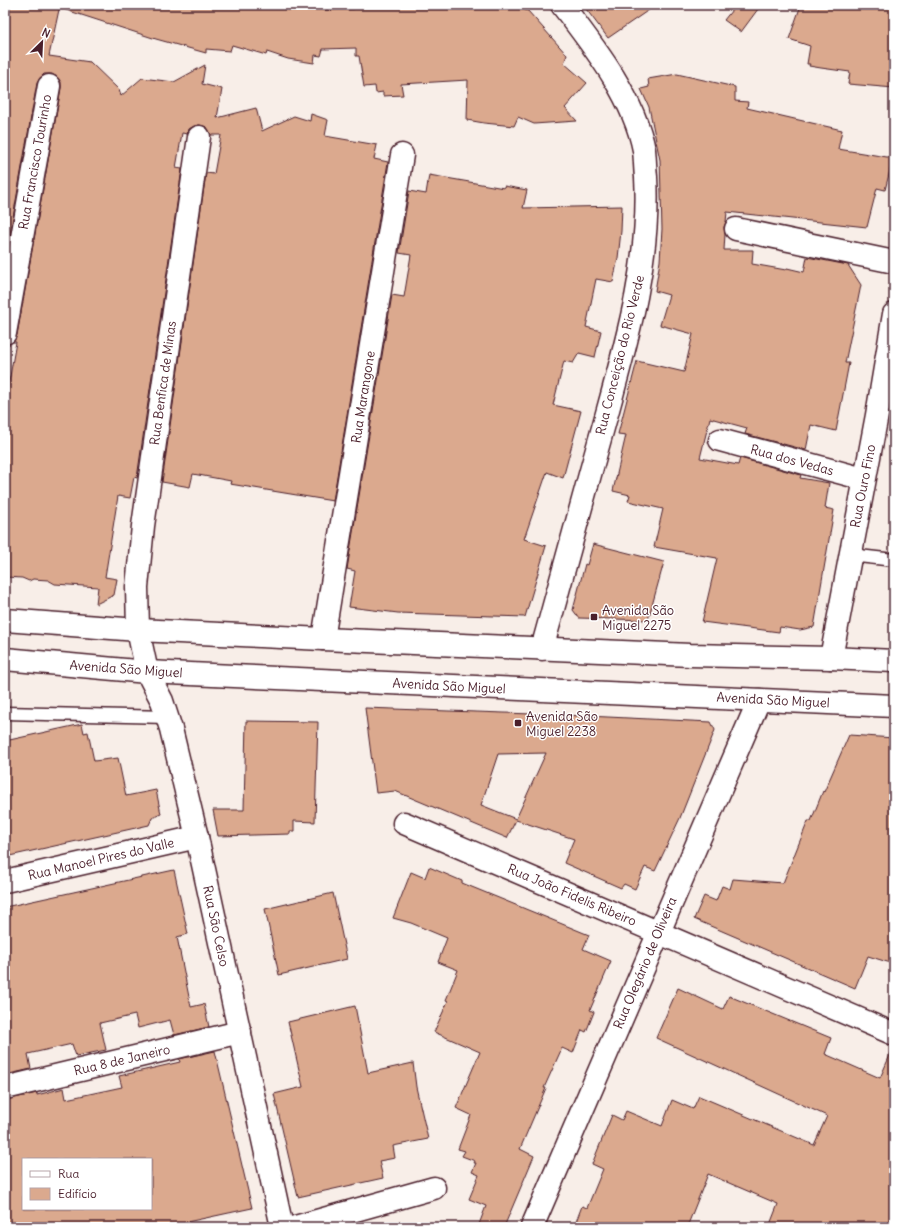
<svg xmlns="http://www.w3.org/2000/svg" width="899" height="1232" viewBox="0 0 899 1232" font-family="Delius,sans-serif">
	<style>
		.building { fill: #dba98e; stroke: #4a1f2b; fill-rule: evenodd }
		.lines { fill: none; stroke-linecap: round; stroke-linejoin: round }
		.lane-casing { stroke: #4a1f2b; stroke-width: 15 }
		.street-casing { stroke: #4a1f2b; stroke-width: 25 }
		.secondary-casing { stroke: #4a1f2b; stroke-width: 25 }
		.primary-casing { stroke: #4a1f2b; stroke-width: 25 }
		.lane { stroke: #fff; stroke-width: 12 }
		.street { stroke: #fff; stroke-width: 22 }
		.secondary { stroke: #fff; stroke-width: 22 }
		.primary { stroke: #fff; stroke-width: 22 }
		.poi-dot { fill: #4a1f2b; stroke: #fff; stroke-width: 1.5 }
		.labels { text-anchor: middle; dominant-baseline: central; stroke-width: 3; stroke-linejoin: round; paint-order: stroke }
		.street-label { font-size: 13px; fill: #4a1f2b; stroke: #fff }
		.poi-label { font-size: 13px; fill: #4a1f2b; stroke: #fff; text-anchor: start }
	</style>
	<rect width="100%" height="100%" fill="#f8eee8"/>
	<filter id="ink" filterUnits="userSpaceOnUse"><feTurbulence type="fractalNoise" baseFrequency=".025" numOctaves="2"/><feDisplacementMap in="SourceGraphic" scale="8" xChannelSelector="R" yChannelSelector="G"/><feConvolveMatrix kernelMatrix="1 2 1 2 8 2 1 2 1" color-interpolation-filters="sRGB"/></filter>
	<g filter="url(#ink)">
		<g class="building">
			<polygon points="5,5 60,5 49,56 90,62 119,90 121,96 142,78 174,82 205,65 202,84 222,89 217,118 256,108 262,131 294,116 310,121 311,114 328,120 325,136 377,145 374,159 388,162 333,501 230,484 231,481 193,474 190,487 162,482 206,173 214,174 221,135 211,135 207,127 200,125 194,126 189,129 187,134 182,133 176,168 182,169 137,478 134,477 130,498 118,496 105,577 117,579 114,595 96,604 98,587 55,584 48,580 33,579 29,581 22,578 5,577 5,405 16,342 13,342 17,335 61,88 61,82 57,77 52,74 44,74 40,78 37,83 5,262"/>
			<polygon points="64,5 308,5 324,10 354,9 354,5 510,5 528,11 567,55 564,63 587,83 565,108 577,121 534,124 518,117 514,126 484,123 467,120 468,80 401,84 403,95 383,96 383,92 376,93 375,86 364,87 359,56 356,56 356,48 323,49 321,56 315,55 314,63 288,59 267,52 266,55 232,45 230,51 206,49 206,53 156,39 63,9"/>
			<polygon points="583,5 656,5 608,38"/>
			<polygon points="736,5 761,5 741,32 724,20"/>
			<polygon points="801,5 894,5 894,88 848,84 850,72 821,68 809,66 810,64 807,64 810,46 789,39"/>
			<polygon points="677,74 735,87 735,101 748,102 747,108 842,130 838,149 893,158 885,190 877,188 867,227 727,212 726,222 724,227 725,234 724,250 753,250 752,264 786,270 787,268 804,272 807,257 848,265 861,285 845,363 849,363 836,431 811,425 806,450 745,434 747,428 710,418 700,458 738,465 740,458 801,475 800,478 829,483 825,508 834,510 814,627 800,630 780,627 779,632 702,622 717,558 654,547 663,509 628,501 630,495 613,491 626,435 618,434 637,361 684,372 693,334 660,325 669,295 655,291 660,261 662,229 660,160 649,107 641,89 649,87 648,79"/>
			<polygon points="429,175 504,188 504,186 527,190 523,208 622,206 621,231 618,258 613,282 596,279 586,327 601,331 595,357 579,353 573,363 564,361 553,405 581,411 563,478 547,472 524,539 546,546 525,617 398,613 349,607 355,571 347,569 392,295 404,297 411,255 399,253 409,191 426,194"/>
			<polygon points="593,544 664,562 648,620 579,618 573,610 585,564 587,565"/>
			<path d="M365,708L587,716L711,722L715,730L680,818L655,871L645,867L635,889L624,884L621,888L564,863L574,839L516,820L507,838L395,791L376,793ZM546,753L516,819L481,805L498,754Z"/>
			<polygon points="246,721 318,722 315,822 294,821 294,831 290,831 290,834 218,836 213,810 244,810"/>
			<polygon points="82,724 84,733 88,732 94,761 118,758 126,796 156,790 161,814 152,818 149,825 5,857 5,741"/>
			<polygon points="849,735 894,738 894,964 868,956 855,988 694,919 704,896 716,901 722,886 730,889 733,879 783,883 808,821 811,821 823,791 824,792"/>
			<polygon points="429,867 462,881 462,883 589,935 583,949 611,961 590,1010 594,1012 586,1032 582,1030 573,1053 562,1048 544,1088 546,1088 520,1149 534,1156 504,1227 478,1227 486,1206 469,1199 479,1175 472,1172 476,1163 474,1163 475,1161 462,1156 465,1151 458,1149 471,1115 456,1108 480,1052 434,1032 448,1001 446,1000 458,970 438,962 447,938 411,923 393,918 411,872 425,878"/>
			<polygon points="174,870 188,934 177,937 191,1007 204,1004 209,1027 174,1035 170,1020 138,1028 135,1015 100,1023 106,1050 76,1056 72,1044 28,1054 31,1069 5,1075 5,907"/>
			<polygon points="333,893 347,959 279,975 265,909"/>
			<polygon points="678,988 723,1009 729,996 831,1038 825,1054 880,1078 894,1046 894,1227 769,1227 778,1204 708,1174 687,1227 574,1227 582,1206 587,1208 603,1169 592,1164 612,1115 622,1120 626,1111 662,1126 672,1100 693,1109 699,1096 814,1145 827,1116 656,1038"/>
			<polygon points="355,1006 368,1073 413,1063 416,1087 428,1139 393,1146 395,1158 379,1161 383,1178 298,1197 274,1094 303,1087 288,1022"/>
			<path d="M215,1051L252,1208L187,1222L188,1225L178,1227H5V1100L37,1093V1095L64,1088L66,1099L122,1087L119,1076L180,1062L179,1059ZM23,1159H151V1209H23Z"/>
		</g>
		<g class="lines">
			<defs>
				<g id="lane">
					<polyline points="850,555 894,560"/>
					<polyline points="5,713 167,717"/>
				</g>
				<g id="street">
					<polyline points="736,229 894,262"/>
					<polyline points="5,333 49,86"/>
					<polyline points="720,440 864,479"/>
					<polyline points="138,630 137,587 143,526 199,137"/>
					<polyline points="323,639 402,155"/>
					<path d="M542,649C562,577 581,506 601,435C624,351 651,264 646,177C645,168 645,158 644,150C634,97 594,47 562,5"/>
					<polyline points="831,658 877,415 894,314"/>
					<polyline points="404,823 894,1034"/>
					<polyline points="5,881 197,837"/>
					<polyline points="5,1088 240,1032"/>
					<polyline points="295,1227 434,1188"/>
					<polyline points="532,1227 759,700"/>
				</g>
				<polyline id="secondary" points="138,630 147,672 162,701 171,729 197,837 282,1227"/>
				<g id="primary">
					<polyline points="5,620 138,630 323,639 690,655 831,658 894,661"/>
					<polyline points="5,659 147,672 894,706"/>
				</g>
			</defs>
			<use href="#lane" class="lane-casing"/>
			<use href="#street" class="street-casing"/>
			<use href="#secondary" class="secondary-casing"/>
			<use href="#primary" class="primary-casing"/>
			<use href="#lane" class="lane"/>
			<use href="#street" class="street"/>
			<use href="#secondary" class="secondary"/>
			<use href="#primary" class="primary"/>
		</g>
	</g>
	<g class="poi-dot">
		<rect x="590" y="613" width="8" height="8" rx="2"/>
		<rect x="514" y="719" width="8" height="8" rx="2"/>
	</g>
	<g class="labels">
		<g class="street-label">
			<text transform="translate(35 162) rotate(-80)">Rua Francisco Tourinho</text>
			<text transform="translate(620 355) rotate(-76)">Rua Conceição do Rio Verde</text>
			<text transform="translate(163 383) rotate(-82)">Rua Benfica de Minas</text>
			<text transform="translate(363 397) rotate(-81)">Rua Marangone</text>
			<text transform="translate(792 460) rotate(15)">Rua dos Vedas</text>
			<text transform="translate(863 486) rotate(-79)">Rua Ouro Fino</text>
			<text transform="translate(126 669) rotate(4)">Avenida São Miguel</text>
			<text transform="translate(449 686) rotate(3)">Avenida São Miguel</text>
			<text transform="translate(773 700) rotate(3)">Avenida São Miguel</text>
			<text transform="translate(101 859) rotate(-13)">Rua Manoel Pires do Valle</text>
			<text transform="translate(572 895) rotate(23)">Rua João Fidelis Ribeiro</text>
			<text transform="translate(216 926) rotate(78)">Rua São Celso</text>
			<text transform="translate(645 963) rotate(-67)">Rua Olegário de Oliveira</text>
			<text transform="translate(122 1060) rotate(-13)">Rua 8 de Janeiro</text>
		</g>
		<g class="poi-label">
			<text x="602" y="610">Avenida São<tspan x="602" dy="15">Miguel 2275</tspan></text>
			<text x="526" y="716">Avenida São<tspan x="526" dy="15">Miguel 2238</tspan></text>
		</g>
	</g>
	<rect width="899" height="1232" fill="none" stroke="#fff" stroke-width="20"/>
	<rect x="10" y="10" width="879" height="1212" fill="none" stroke="#4a1f2b" stroke-width="1.5" filter="url(#ink)"/>
	<rect x="22" y="1158" width="130" height="52" fill="#ffffff" stroke="#b7a5aa"/>
	<rect x="30" y="1171" width="20" height="6" fill="#ffffff" stroke="#b7a5aa"/>
	<text x="58" y="1178" font-size="12" fill="#4a1f2b">Rua</text>
	<rect x="30" y="1188" width="20" height="12" fill="#dba98e" stroke="#b7a5aa"/>
	<text x="58" y="1198" font-size="12" fill="#4a1f2b">Edifício</text>
	<g transform="translate(42 42) rotate(24)" stroke="#ffffff" stroke-width="3" paint-order="stroke">
	<path d="M0-3L7 15L0 10L-7 15Z" fill="#4a1f2b"/>
	<text y="-6" font-size="11" font-weight="bold" text-anchor="middle" fill="#4a1f2b">N</text>
	</g>
</svg>
